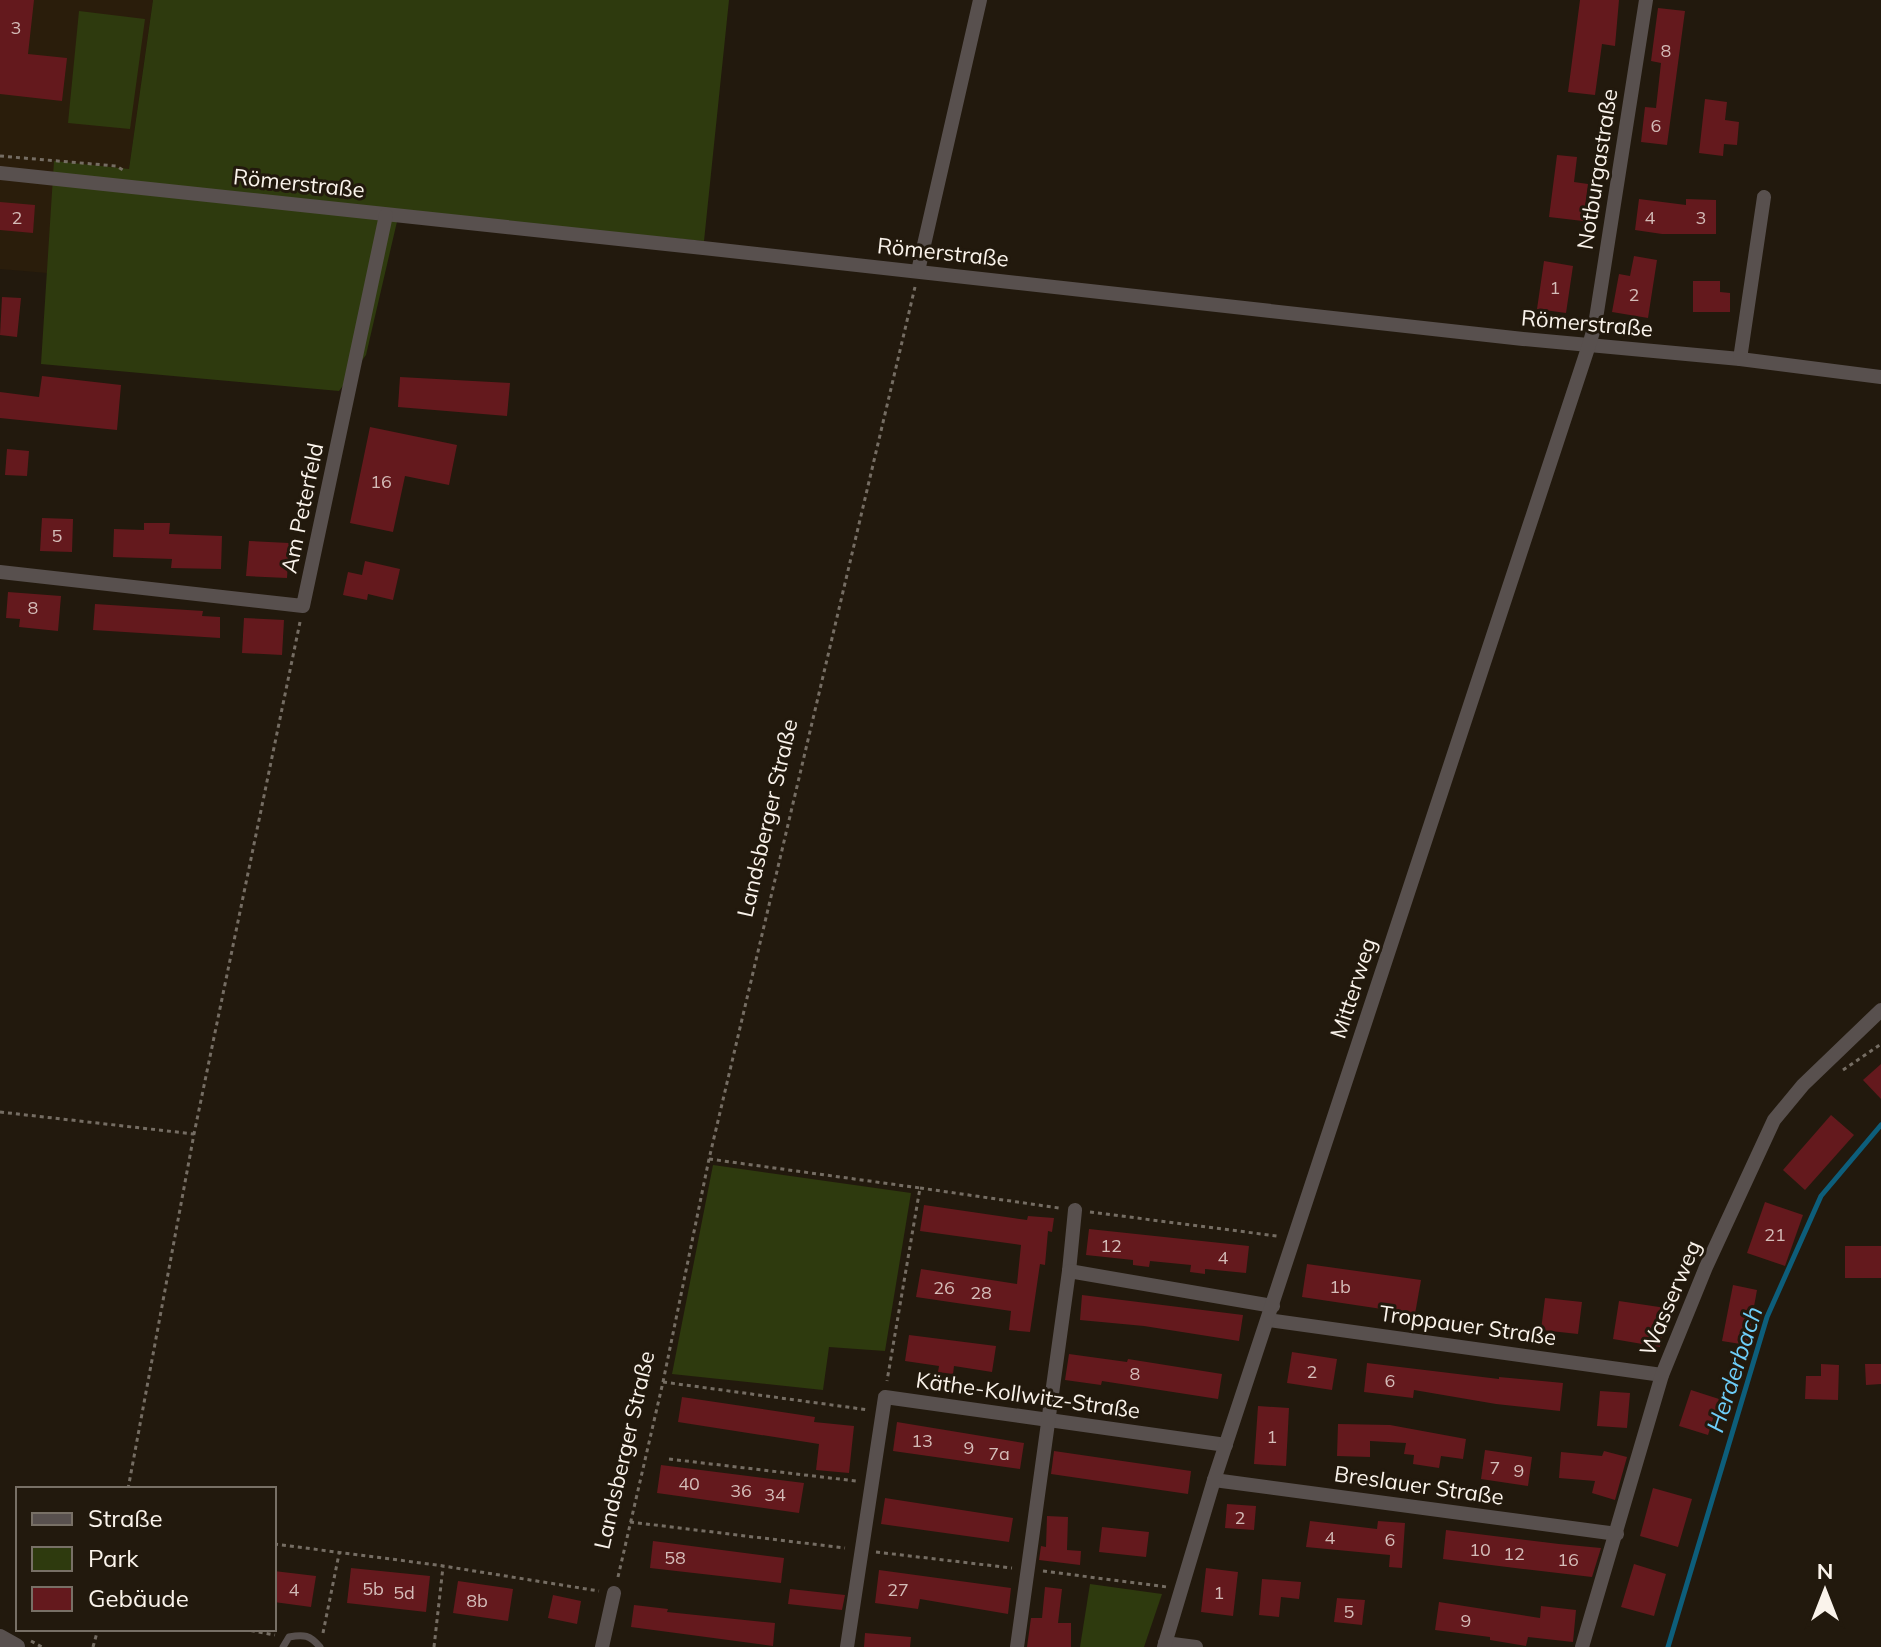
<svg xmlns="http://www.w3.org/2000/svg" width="1881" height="1647" viewBox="0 0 1881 1647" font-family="Mulish,sans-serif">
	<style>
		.built { fill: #2a1d0b }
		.green { fill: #2e3a0e }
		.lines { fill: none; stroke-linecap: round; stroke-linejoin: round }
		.stream { stroke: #0d5e7b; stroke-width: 5 }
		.building { fill: #64191d }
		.path { stroke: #756d63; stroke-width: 3; stroke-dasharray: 4 4; stroke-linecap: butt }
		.service { stroke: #58504e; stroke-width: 7 }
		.minor { stroke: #58504e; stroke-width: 14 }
		.tertiary { stroke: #58504e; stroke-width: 18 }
		.labels { text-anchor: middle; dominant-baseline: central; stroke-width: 6; stroke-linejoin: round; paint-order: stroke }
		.number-label { font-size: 18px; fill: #d4bcb8 }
		.street-label { font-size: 22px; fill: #faf3eb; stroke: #22190d }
		.water-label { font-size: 24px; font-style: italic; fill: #6ecef9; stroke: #22190d }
	</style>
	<rect width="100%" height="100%" fill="#22190d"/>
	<polygon class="built" points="0,0 153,0 129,169 47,273 0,269"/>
	<g class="green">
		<polygon points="153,0 729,0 704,241 399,213 366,355 339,391 41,364 54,161 129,169"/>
		<polygon points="79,11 145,19 130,129 68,123"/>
		<polygon points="713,1165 911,1193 885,1351 829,1347 823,1390 672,1374"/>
		<polygon points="1090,1584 1162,1594 1144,1647 1080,1647"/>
	</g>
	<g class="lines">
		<polyline class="stream" points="1668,1647 1767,1317 1821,1196 1881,1125"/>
	</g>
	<g class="building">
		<polygon points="0,0 34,0 28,54 67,58 62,101 0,94"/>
		<polygon points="1580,0 1619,0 1615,46 1602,44 1595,95 1568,92"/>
		<polygon points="1658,8 1685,11 1667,145 1641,142 1645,107 1656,108 1661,63 1651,61"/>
		<polygon points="1705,99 1727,102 1725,120 1739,122 1737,145 1724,144 1723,156 1699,153"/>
		<polygon points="1557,155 1577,157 1574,182 1588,184 1583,221 1549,217"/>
		<polygon points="1639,199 1686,205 1686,199 1716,200 1716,234 1662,234 1635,230"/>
		<polygon points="0,202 35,205 33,233 0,230"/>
		<polygon points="1634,256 1657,260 1648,318 1612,312 1619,274 1630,276"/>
		<polygon points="1544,261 1573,266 1566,313 1537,309"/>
		<polygon points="1693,281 1720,281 1720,292 1730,293 1730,312 1693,312"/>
		<polygon points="2,297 21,298 17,337 0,335"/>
		<polygon points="42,376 121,385 117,430 0,418 0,392 39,397"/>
		<polygon points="400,377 510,383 507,416 398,407"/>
		<polygon points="370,427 457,445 449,485 405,476 393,532 350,523"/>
		<polygon points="7,449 29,451 27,476 5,475"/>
		<polygon points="42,518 73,519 72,552 40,551"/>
		<polygon points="144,523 170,523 169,534 222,536 221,569 171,568 172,559 113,557 114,529 144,530"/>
		<polygon points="249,541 289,543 287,578 246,576"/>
		<polygon points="365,561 400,569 393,600 368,594 367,600 343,595 348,572 362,575"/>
		<polygon points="8,592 61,596 58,631 19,627 20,619 6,618"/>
		<polygon points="95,604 203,611 202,616 220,617 220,638 93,630"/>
		<polygon points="244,618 284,620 282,655 242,653"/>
		<polygon points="1881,1064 1881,1099 1863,1080"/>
		<polygon points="1831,1115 1854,1135 1805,1190 1783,1170"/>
		<polygon points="1765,1202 1803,1215 1785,1266 1747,1253"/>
		<polygon points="924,1205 1027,1220 1028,1216 1054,1218 1052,1232 1048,1231 1045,1265 1040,1264 1030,1332 1009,1330 1011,1311 916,1297 921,1269 1017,1284 1021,1245 920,1231"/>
		<polygon points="1089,1229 1249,1246 1246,1273 1205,1269 1205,1274 1190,1272 1191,1265 1150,1261 1149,1267 1133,1265 1133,1260 1086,1255"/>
		<rect x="1845" y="1246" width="36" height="32"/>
		<polygon points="1307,1264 1421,1280 1415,1314 1302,1297"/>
		<polygon points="1733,1285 1757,1290 1747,1345 1722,1341"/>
		<polygon points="1082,1295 1243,1315 1239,1341 1144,1326 1080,1320"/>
		<polygon points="1545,1298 1582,1302 1578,1334 1541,1330"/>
		<polygon points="1619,1301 1666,1308 1660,1347 1613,1339"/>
		<polygon points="909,1335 996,1346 992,1372 954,1366 953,1374 938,1372 939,1366 905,1361"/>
		<polygon points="1292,1352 1337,1359 1332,1390 1287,1383"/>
		<polygon points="1069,1354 1127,1362 1128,1359 1222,1374 1218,1399 1102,1381 1101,1385 1065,1380"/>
		<polygon points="1367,1363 1499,1379 1499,1377 1563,1383 1560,1411 1496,1404 1414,1390 1413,1398 1364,1392"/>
		<polygon points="1821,1364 1839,1365 1838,1400 1805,1399 1806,1376 1821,1376"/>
		<polygon points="1865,1364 1881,1364 1881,1384 1866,1385"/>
		<polygon points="1691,1390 1719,1399 1708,1435 1679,1426"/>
		<polygon points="1600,1391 1630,1393 1627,1428 1597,1426"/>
		<polygon points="682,1397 815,1417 814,1422 854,1426 849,1473 816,1470 819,1444 678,1422"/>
		<polygon points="1258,1406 1289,1408 1286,1466 1254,1464"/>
		<polygon points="897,1422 1024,1443 1020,1469 893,1451"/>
		<polygon points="1338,1424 1390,1425 1466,1439 1463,1459 1441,1456 1439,1468 1413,1464 1414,1455 1404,1454 1406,1443 1370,1441 1370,1457 1337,1456"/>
		<polygon points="1485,1450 1532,1457 1528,1486 1481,1479"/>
		<polygon points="1054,1451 1191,1471 1188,1494 1051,1474"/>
		<polygon points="1604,1451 1627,1457 1615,1500 1592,1493 1595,1481 1559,1478 1561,1452 1602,1456"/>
		<polygon points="661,1465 804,1483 799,1513 657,1493"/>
		<polygon points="1653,1488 1692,1499 1678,1547 1640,1536"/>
		<polygon points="885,1498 1013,1518 1009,1542 881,1524"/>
		<polygon points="1227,1504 1256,1506 1254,1530 1225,1528"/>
		<polygon points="1047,1516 1068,1517 1067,1550 1081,1551 1080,1565 1039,1560 1041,1546 1046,1547"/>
		<polygon points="1310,1521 1377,1529 1378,1521 1405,1523 1402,1568 1389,1567 1390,1555 1306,1547"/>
		<polygon points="1102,1527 1149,1532 1146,1557 1099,1552"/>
		<polygon points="1446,1530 1559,1544 1601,1548 1592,1577 1523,1569 1443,1559"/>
		<polygon points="653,1541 784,1558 781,1583 650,1568"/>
		<polygon points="1634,1564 1666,1574 1654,1616 1621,1607"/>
		<polygon points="351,1568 430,1576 426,1612 347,1603"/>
		<polygon points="1206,1568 1238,1572 1233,1616 1201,1612"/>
		<polygon points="879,1570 1011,1588 1008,1614 920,1599 918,1609 875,1603"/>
		<polygon points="274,1571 316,1576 311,1607 274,1602"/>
		<polygon points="1262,1579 1301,1582 1299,1599 1281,1597 1279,1617 1259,1615"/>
		<polygon points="458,1581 513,1589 508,1621 453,1613"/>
		<polygon points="1045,1587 1062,1589 1058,1623 1071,1623 1071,1647 1027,1647 1031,1618 1042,1618"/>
		<polygon points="790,1589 845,1595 842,1610 788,1604"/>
		<polygon points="553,1595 581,1601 577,1624 548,1618"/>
		<polygon points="1337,1598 1365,1600 1362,1625 1334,1622"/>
		<polygon points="1439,1602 1540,1618 1541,1606 1576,1610 1573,1642 1528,1637 1526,1646 1490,1640 1490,1637 1435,1630"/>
		<polygon points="634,1605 668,1609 667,1612 775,1623 773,1646 631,1627"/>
		<polygon points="865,1633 911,1637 910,1647 864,1647"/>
	</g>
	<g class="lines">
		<g class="path">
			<polyline points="0,156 116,166 123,170"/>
			<polyline points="1843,1070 1881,1044"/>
			<polyline points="0,1112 194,1134"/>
			<polyline points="709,1159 920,1188 887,1381"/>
			<polyline points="920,1188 1059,1208"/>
			<polyline points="1090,1212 1277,1236"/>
			<polyline points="663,1382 869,1410"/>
			<polyline points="669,1459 856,1481"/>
			<polyline points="128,1489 194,1134 300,622"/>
			<polyline points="630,1522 845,1548"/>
			<polyline points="274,1544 437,1565 599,1591"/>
			<polyline points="876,1552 1012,1568"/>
			<polyline points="1043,1571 1167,1587"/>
			<polyline points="618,1577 663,1382 709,1159 915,287"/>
			<polyline points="243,1629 275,1635"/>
			<polyline points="323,1633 339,1554"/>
			<polyline points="31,1641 42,1647"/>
			<polyline points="93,1647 98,1629"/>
			<polyline points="434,1647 443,1567"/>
		</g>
		<path class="service" d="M283,1647L289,1637C304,1634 310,1635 320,1647"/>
		<g class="minor">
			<polyline points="0,173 694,247 1523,339 1740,359 1881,377"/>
			<polyline points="918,271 980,0"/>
			<polyline points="1740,359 1764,197"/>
			<polyline points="0,572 303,606 386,215"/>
			<polyline points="1069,1271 1075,1210"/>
			<polyline points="1268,1320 1662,1375"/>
			<polyline points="1214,1480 1617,1534"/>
			<polyline points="1165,1643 1196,1647"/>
			<polyline points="602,1647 614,1593"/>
			<polyline points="847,1647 885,1397 1226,1445"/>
			<polyline points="1017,1647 1069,1271 1273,1306"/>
			<polyline points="1164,1647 1214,1480 1589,345 1595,325 1646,0"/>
			<polyline points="1582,1647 1662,1375 1706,1267 1774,1120 1803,1085 1881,1010"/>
		</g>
		<polyline class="tertiary" points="0,1638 16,1647"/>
	</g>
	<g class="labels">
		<g class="number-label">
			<text x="16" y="27">3</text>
			<text x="1666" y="50">8</text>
			<text x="1656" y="125">6</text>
			<text x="17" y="217">2</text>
			<text x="1650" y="217">4</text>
			<text x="1701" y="217">3</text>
			<text x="1555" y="287">1</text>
			<text x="1634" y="294">2</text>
			<text x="381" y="481">16</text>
			<text x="57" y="535">5</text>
			<text x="33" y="607">8</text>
			<text x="1775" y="1234">21</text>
			<text x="1111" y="1245">12</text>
			<text x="1223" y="1257">4</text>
			<text x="1340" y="1286">1b</text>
			<text x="944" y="1287">26</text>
			<text x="981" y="1292">28</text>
			<text x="1312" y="1371">2</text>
			<text x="1135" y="1373">8</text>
			<text x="1390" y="1380">6</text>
			<text x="1272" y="1436">1</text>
			<text x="922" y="1440">13</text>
			<text x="969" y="1447">9</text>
			<text x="999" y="1453">7a</text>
			<text x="1495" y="1467">7</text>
			<text x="1519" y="1470">9</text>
			<text x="689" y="1483">40</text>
			<text x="741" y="1490">36</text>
			<text x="775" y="1494">34</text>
			<text x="1240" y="1517">2</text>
			<text x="1330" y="1537">4</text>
			<text x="1390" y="1539">6</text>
			<text x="1480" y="1549">10</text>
			<text x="1514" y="1553">12</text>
			<text x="675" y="1557">58</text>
			<text x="1568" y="1559">16</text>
			<text x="373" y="1588">5b</text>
			<text x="294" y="1589">4</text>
			<text x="898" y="1589">27</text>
			<text x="404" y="1592">5d</text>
			<text x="1219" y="1592">1</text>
			<text x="477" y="1600">8b</text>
			<text x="1349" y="1611">5</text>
			<text x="1466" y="1620">9</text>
		</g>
		<g class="street-label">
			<text transform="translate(1597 169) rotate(-81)">Notburgastraße</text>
			<text transform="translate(299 183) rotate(6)">Römerstraße</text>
			<text transform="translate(943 252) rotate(6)">Römerstraße</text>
			<text transform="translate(1587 323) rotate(5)">Römerstraße</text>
			<text transform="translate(302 508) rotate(-78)">Am Peterfeld</text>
			<text transform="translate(767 818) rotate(-77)">Landsberger Straße</text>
			<text transform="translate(1353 988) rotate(-72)">Mitterweg</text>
			<text transform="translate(1670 1298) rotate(-67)">Wasserweg</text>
			<text transform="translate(1468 1325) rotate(8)">Troppauer Straße</text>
			<text transform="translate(1028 1395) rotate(8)">Käthe-Kollwitz-Straße</text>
			<text transform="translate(624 1450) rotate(-77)">Landsberger Straße</text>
			<text transform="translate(1419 1485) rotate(8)">Breslauer Straße</text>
		</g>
		<g class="water-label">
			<text transform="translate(1734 1369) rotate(-72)">Herderbach</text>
		</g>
	</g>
	<rect x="16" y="1487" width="260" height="144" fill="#22190d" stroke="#787066" stroke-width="2"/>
	<rect x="32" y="1513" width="40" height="12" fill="#58504e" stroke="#787066" stroke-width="2"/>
	<text x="88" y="1527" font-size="24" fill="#faf3eb">Straße</text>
	<rect x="32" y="1547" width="40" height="24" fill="#2e3a0e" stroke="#787066" stroke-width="2"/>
	<text x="88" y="1567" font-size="24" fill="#faf3eb">Park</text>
	<rect x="32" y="1587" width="40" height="24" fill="#64191d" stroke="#787066" stroke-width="2"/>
	<text x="88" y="1607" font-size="24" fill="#faf3eb">Gebäude</text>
	<g transform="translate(1825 1591)" stroke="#22190d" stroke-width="6" paint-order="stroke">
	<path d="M0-6L14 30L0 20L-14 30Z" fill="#faf3eb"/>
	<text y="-12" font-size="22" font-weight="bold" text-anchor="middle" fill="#faf3eb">N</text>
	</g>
</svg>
